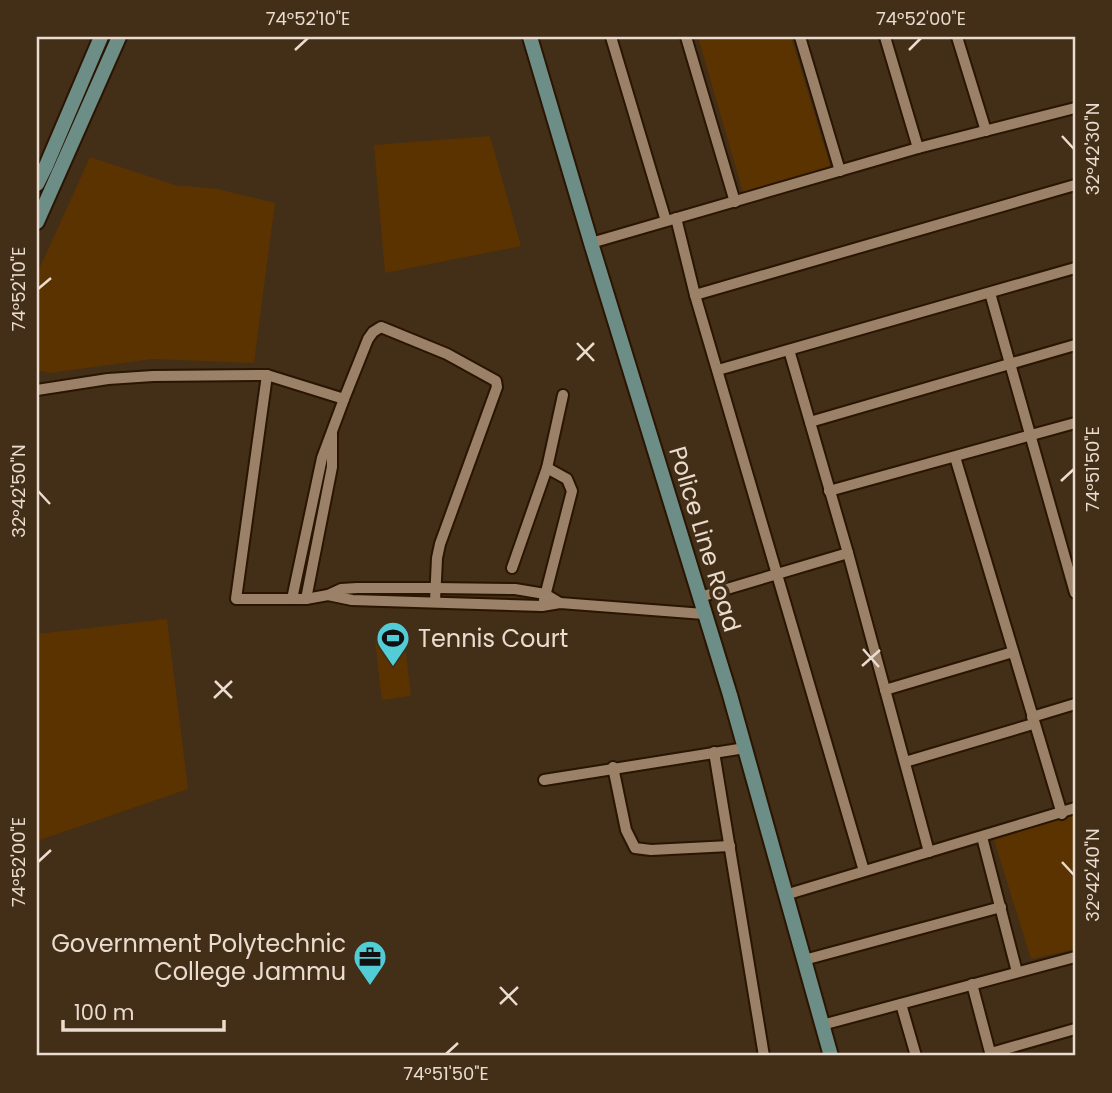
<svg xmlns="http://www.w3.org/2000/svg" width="1112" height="1093" viewBox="0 0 1112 1093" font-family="Poppins,sans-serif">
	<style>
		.park { fill: #5a3300 }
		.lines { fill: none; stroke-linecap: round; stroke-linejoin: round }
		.minor-casing { stroke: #291501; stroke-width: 14 }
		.major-casing { stroke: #291501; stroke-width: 18 }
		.minor { stroke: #9a8168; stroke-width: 10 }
		.major { stroke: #6d8e87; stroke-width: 14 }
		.ticks { fill: none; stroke: #eadccf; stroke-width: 2.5 }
		.labels { text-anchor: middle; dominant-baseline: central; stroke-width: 7; stroke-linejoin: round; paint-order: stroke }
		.street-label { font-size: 24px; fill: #eadccf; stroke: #432e18 }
		.poi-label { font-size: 24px; fill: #eadccf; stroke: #432e18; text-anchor: start }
		.neatline { fill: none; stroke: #eadccf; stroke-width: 2.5 }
		.ticks-label { font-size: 18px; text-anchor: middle; fill: #eadccf }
	</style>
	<rect width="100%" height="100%" fill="#432e18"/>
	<g class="park">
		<polygon points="698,37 791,37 833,175 745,199"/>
		<polygon points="490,136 521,246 385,273 374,145"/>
		<polygon points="90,157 175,185 218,189 275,203 254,363 152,359 50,373 37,370 37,274"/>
		<polygon points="167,619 188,789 37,841 37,634"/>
		<polygon points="404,637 411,696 382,700 375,641"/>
		<polygon points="1075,812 1075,949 1031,959 993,837"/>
	</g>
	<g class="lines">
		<defs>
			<g id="minor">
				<polyline points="611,37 666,221"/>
				<polyline points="686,37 735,202"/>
				<polyline points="800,37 840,171"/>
				<polyline points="885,37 918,148"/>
				<polyline points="957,37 986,131"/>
				<polyline points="676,218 695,295 864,871"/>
				<polyline points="591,243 918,148 1075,108"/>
				<polyline points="990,293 1075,593"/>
				<polyline points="695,295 1075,185"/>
				<polyline points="789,350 848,553 929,852"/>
				<polyline points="718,370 1075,268"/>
				<polyline points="267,375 236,599 306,599 328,595 341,589 357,588 435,588 515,589 545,594 560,603"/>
				<polyline points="37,390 108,379 153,376 267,375 344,399 322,458 292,599"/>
				<polyline points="344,399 368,339 373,332 381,327 447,354 496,381 497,387 440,544 437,558 435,601"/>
				<polyline points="810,422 1075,345"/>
				<polyline points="955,457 1062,814"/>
				<polyline points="829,491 1075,423"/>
				<polyline points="512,568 547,468 563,395"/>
				<polyline points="328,595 352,600 542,606 560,603 704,614"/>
				<polyline points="700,597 848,553"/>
				<polyline points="306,599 332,467 332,434"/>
				<polyline points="544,600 572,491 567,479 547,468"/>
				<polyline points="885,690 1013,652"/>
				<polyline points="1032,717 1075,704"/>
				<polyline points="714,752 764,1056"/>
				<polyline points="905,762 1033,724"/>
				<polyline points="613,767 626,830 635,848 651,850 730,846"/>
				<polyline points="544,780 745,748"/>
				<polyline points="982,837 1017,972"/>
				<polyline points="785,895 1075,808"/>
				<polyline points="804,960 1001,907"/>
				<polyline points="972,984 991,1056"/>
				<polyline points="901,1004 916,1056"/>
				<polyline points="822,1025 1075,957"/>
				<polyline points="991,1053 1075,1029"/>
			</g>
			<g id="major">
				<polyline points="530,37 591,243 730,695 831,1056"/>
				<polyline points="37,184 46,166 101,37"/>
				<polyline points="37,222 119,37"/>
			</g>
		</defs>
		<use href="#minor" class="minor-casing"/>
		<use href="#major" class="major-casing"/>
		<use href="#minor" class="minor"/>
		<use href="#major" class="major"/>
	</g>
	<path class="ticks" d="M295,50L308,38M909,50L921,38M1062,136L1074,149M38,289L51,278M577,343L594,361M577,360L594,343M1061,481L1074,469M38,491L50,504M863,649L879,667M862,666L880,650M215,681L232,698M214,698L232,681M38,862L51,850M1062,862L1074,875M500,987L517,1005M500,1004L518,987M446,1054L458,1043"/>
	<defs>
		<symbol id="stadium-pin" viewBox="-11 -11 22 30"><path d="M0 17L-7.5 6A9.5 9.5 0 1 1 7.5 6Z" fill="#52ccd5" stroke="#432e18"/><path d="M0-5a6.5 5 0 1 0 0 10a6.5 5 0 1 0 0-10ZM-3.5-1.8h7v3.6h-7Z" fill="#111"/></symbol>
		<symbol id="office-pin" viewBox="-11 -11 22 30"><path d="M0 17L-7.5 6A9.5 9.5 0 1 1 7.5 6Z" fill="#52ccd5" stroke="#432e18"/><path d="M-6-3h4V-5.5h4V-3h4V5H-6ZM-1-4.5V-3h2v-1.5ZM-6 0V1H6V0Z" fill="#111"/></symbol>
	</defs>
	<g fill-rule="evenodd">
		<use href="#stadium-pin" x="374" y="619" width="38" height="52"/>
		<use href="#office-pin" x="351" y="938" width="38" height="52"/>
	</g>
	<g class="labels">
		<g class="street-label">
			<text transform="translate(705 539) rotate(73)">Police Line Road</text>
		</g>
		<g class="poi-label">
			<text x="418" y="638">Tennis Court</text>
			<text x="346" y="943" text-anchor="end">Government Polytechnic<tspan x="346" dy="28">College Jammu</tspan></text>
		</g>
	</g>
	<rect width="1112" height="1093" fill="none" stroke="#432e18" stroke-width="77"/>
	<path d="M63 1020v10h161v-10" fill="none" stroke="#eadccf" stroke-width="3.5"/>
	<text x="74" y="1020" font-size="21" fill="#eadccf" stroke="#432e18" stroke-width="5" paint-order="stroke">100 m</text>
	<rect x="38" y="38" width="1036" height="1016" class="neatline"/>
	<g class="ticks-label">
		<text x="308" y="25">74°52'10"E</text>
		<text x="921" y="25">74°52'00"E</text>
		<text transform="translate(1093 149) rotate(-90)" y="6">32°42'30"N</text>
		<text transform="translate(19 289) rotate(-90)" y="6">74°52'10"E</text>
		<text transform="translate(1093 469) rotate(-90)" y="6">74°51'50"E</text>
		<text transform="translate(19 491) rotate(-90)" y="6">32°42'50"N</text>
		<text transform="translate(19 862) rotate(-90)" y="6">74°52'00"E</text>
		<text transform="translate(1093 875) rotate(-90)" y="6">32°42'40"N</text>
		<text x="446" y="1080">74°51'50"E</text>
	</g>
</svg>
